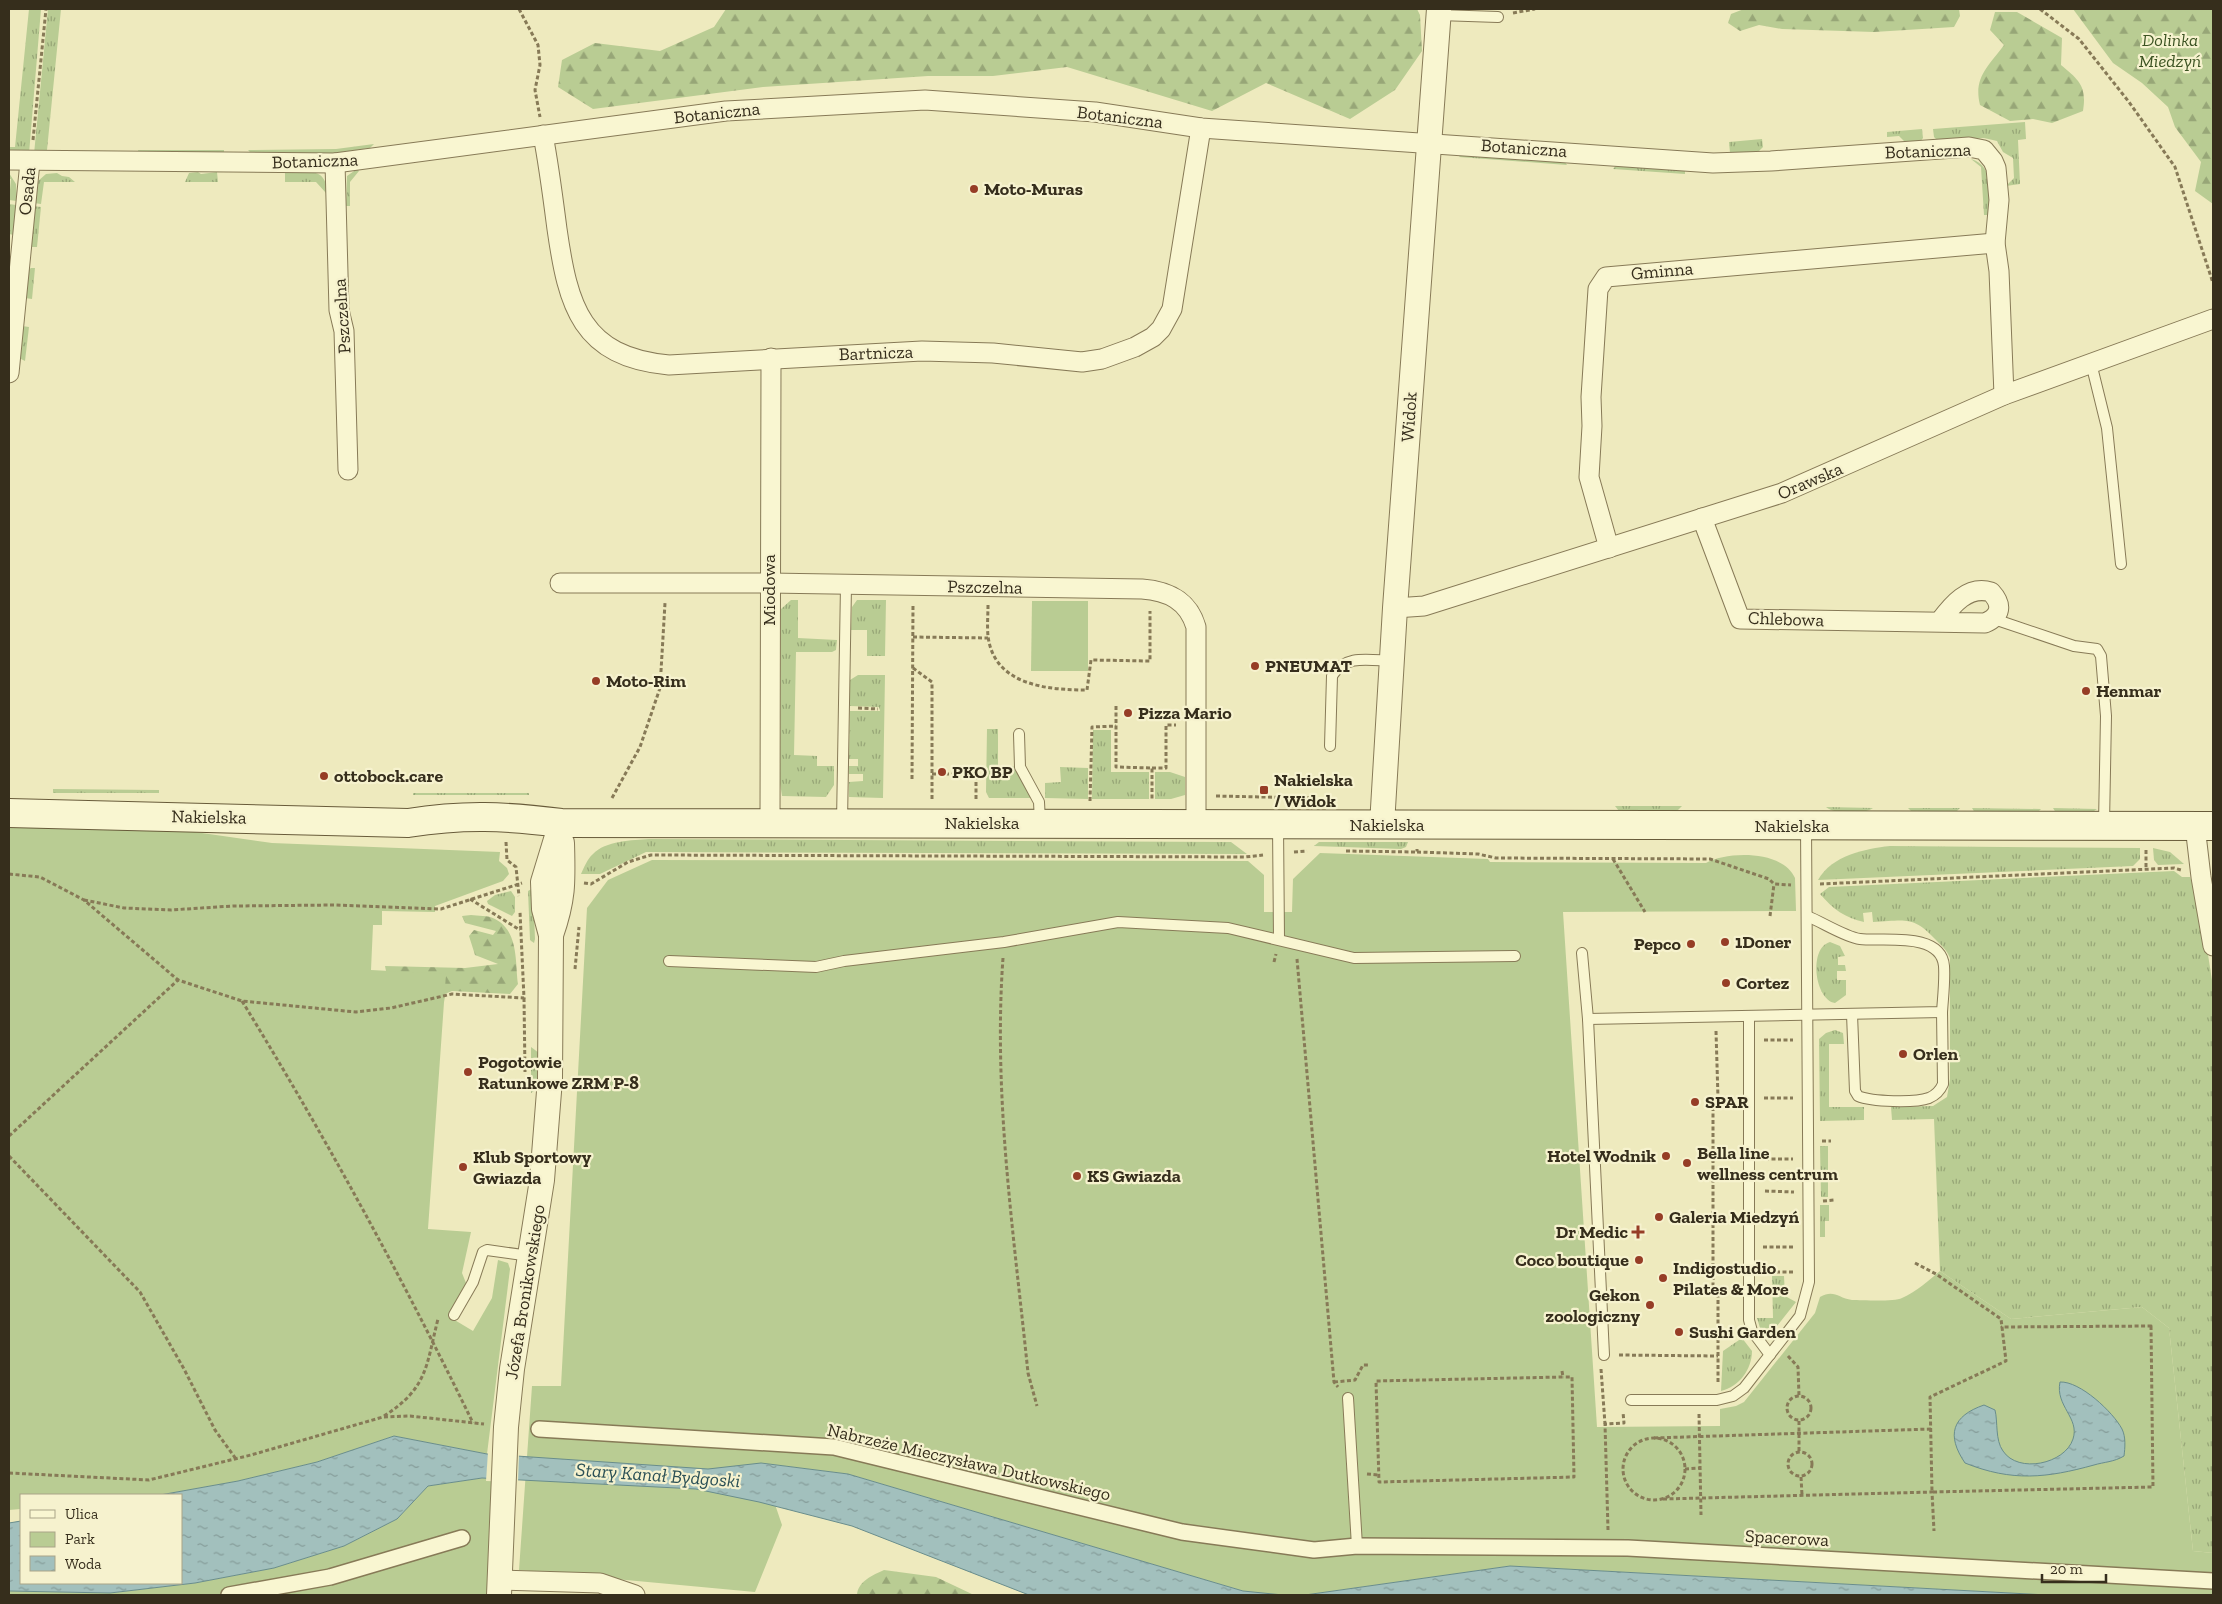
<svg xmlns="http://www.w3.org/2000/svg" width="2222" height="1604" viewBox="0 0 2222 1604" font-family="'Zilla Slab',serif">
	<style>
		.grass { fill: url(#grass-tufts) }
		.forest { fill: url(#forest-firs) }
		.green { fill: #b9cc93 }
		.water { fill: url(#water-ripples); stroke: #698d8c }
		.pier { fill: #eeeabe }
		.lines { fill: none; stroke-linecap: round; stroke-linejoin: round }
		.service-casing { stroke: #877a57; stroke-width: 12 }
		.pedestrian-casing { stroke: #877a57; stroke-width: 18 }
		.minor-casing { stroke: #877a57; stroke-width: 21 }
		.tertiary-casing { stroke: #877a57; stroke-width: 26 }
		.secondary-casing { stroke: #685b3a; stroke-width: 30 }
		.path { stroke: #877a57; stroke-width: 3; stroke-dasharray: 4 2.5; stroke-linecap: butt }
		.service { stroke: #f9f6d1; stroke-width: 10 }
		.pedestrian { stroke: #f9f6d1; stroke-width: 15 }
		.minor { stroke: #f9f6d1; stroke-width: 19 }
		.tertiary { stroke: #f9f6d1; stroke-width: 24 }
		.secondary { stroke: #f9f6d1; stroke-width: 28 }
		.poi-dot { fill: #963d26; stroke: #f6f2ce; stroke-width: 2 }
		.labels { text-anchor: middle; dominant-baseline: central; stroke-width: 4.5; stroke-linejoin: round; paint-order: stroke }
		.park-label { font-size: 18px; font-style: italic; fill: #3c5322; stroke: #f6f2ce }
		.street-label { font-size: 18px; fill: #362e1c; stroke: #f6f2ce }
		.poi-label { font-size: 18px; font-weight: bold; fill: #362e1c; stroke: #f6f2ce; text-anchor: start }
		.water-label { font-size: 19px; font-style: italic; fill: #2b5056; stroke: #f6f2ce }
	</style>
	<defs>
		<pattern id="grass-tufts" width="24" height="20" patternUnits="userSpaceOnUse" patternTransform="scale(1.25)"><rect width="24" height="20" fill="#b9cc93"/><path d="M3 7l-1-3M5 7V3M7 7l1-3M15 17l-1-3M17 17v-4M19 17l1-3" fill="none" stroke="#97a677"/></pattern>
		<pattern id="forest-firs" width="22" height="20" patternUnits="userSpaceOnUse" patternTransform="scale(1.25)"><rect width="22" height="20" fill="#b9cc93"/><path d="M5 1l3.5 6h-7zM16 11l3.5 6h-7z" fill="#97a677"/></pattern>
		<pattern id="water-ripples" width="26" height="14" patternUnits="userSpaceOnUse" patternTransform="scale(1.25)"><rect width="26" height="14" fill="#a2c0bd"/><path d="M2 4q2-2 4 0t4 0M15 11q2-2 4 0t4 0" fill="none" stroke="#859c99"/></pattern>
	</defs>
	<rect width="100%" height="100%" fill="#eeeabe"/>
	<g class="grass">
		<polygon points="29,9 41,9 29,154 9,152 9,147 15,147"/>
		<polygon points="48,9 61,9 47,150 56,151 55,156 34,154"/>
		<polygon points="2025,122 2026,139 2018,140 2020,184 2006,186 2014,178 2013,158 2003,152 1997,141 1984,138 1938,141 1934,137 1933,129"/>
		<polygon points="1922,129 1923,138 1920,142 1906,143 1899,136 1887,137 1887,132"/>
		<polygon points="1762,139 1763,147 1757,153 1730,153 1729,142"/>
		<polygon points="374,144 370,148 328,154 253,155 248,150 336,149"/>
		<polygon points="138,150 224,150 224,155 139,156"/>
		<polygon points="1465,150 1564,161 1567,165 1459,157"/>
		<path d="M1971,159C1995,166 1989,194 1990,215H1984L1981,167Z"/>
		<polygon points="1618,163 1685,168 1685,174 1613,169"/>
		<polygon points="357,169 359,171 350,182 350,206 346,206 347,176"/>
		<polygon points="198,172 201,174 217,172 218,182 185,182 189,173"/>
		<path d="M285,172C322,171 325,169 331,207H326V193L316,182H285Z"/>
		<polygon points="9,173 16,184 17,201 9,200 11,179 9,179"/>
		<polygon points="57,173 62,176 69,177 75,182 44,182 41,204 34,203 38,181 46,174"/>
		<polygon points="9,204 16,205 14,235 9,234"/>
		<polygon points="33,206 41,207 37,247 29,247"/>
		<polygon points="31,268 35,268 32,299 25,298 27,271"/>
		<polygon points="22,326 29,327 25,361 19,358"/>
		<polygon points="791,600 798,600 798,638 837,640 836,650 832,652 796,652 794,755 817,756 817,766 834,766 834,785 826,797 782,796 780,783 781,609"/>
		<polygon points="857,600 886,600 885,656 867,656 867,630 851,630 852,607"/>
		<polygon points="858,675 885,675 883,798 849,797 849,782 863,781 863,774 849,774 849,766 858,766 858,759 849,759 850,711 880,711 879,707 850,706 850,680"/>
		<polygon points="987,729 998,729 998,766 1013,766 1032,798 989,798 986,792"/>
		<polygon points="1093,730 1111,730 1111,772 1149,772 1149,799 1092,799"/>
		<polygon points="1060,767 1088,768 1088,799 1045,798 1045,783 1061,782"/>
		<polygon points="1155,772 1170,772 1185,777 1185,795 1171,799 1155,799"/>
		<polygon points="53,789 159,790 159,793 53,793"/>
		<rect x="413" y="793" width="116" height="2"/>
		<polygon points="1615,806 1682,806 1677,811 1619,811"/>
		<path d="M1826,807L1873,808C1863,815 1836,815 1826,807Z"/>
		<polygon points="1908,808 1960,808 1956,812 1912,812"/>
		<polygon points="1972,808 2041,809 2037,813 1975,813"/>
		<polygon points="2053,808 2097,809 2091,813 2056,813"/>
		<path d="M649,839L1231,842L1247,854L646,852L600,874H581C584,868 587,859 593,854C605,841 633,840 649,839Z"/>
		<polygon points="1319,842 1408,842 1406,847 1401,849 1314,846"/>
		<path d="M1890,846L2140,848V859L2133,866L1818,880C1832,855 1865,849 1890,846Z"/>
		<polygon points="2153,848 2170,852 2184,864 2158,865 2154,860"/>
		<path d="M2174,871L2182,877H2190L2201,909L2213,987V1553L2193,1551L2169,1328L2142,1307L2011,1319L1940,1271L1934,1119L1892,1120L1891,1107L1933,1106L1947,1097L1950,1079V958C1947,950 1941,945 1935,939C1912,915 1905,921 1873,922L1872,912L1863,913L1864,922C1845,918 1833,909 1820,894L1829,887Z"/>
		<polygon points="533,888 535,939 534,943 530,940 528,891"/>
		<polygon points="511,891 515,897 515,912 512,916 488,904 487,901 495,895"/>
		<path d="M1830,942L1840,946L1845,956L1838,957V965H1845L1846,971H1837V980H1846V995L1835,1003C1815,1000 1808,948 1830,942Z"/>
		<polygon points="1835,1030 1843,1033 1844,1044 1829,1044 1829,1107 1864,1107 1864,1120 1820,1121 1819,1039 1826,1033"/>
		<polygon points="531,1047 539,1053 537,1089 531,1093"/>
		<polygon points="1820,1146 1828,1146 1828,1197 1821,1197"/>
		<polygon points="1820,1205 1829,1205 1829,1221 1825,1221 1825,1237 1820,1237"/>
		<polygon points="1772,1276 1784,1276 1785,1296 1796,1302 1773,1331 1768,1332 1760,1328 1757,1318 1773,1318"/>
		<path d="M1742,1338L1752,1351C1752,1369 1739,1387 1721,1391L1723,1351Z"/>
	</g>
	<g class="forest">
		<polygon points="726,9 1417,9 1420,15 1422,51 1395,90 1350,119 1266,83 1212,111 1067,67 993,76 928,76 763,87 593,109 558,87 562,60 595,43 660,51 714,27"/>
		<polygon points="1744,9 1959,9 1960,16 1954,27 1874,32 1782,29 1759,25 1740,31 1728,23 1731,14"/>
		<polygon points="2073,9 2213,9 2213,204 2195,191 2201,162 2175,127 2168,107 2142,83 2113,63"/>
		<path d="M1995,12H2017L2062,38L2061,65C2079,80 2087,86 2083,111L2052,123L2033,119L2010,121L1980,105C1973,77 1989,66 2004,45L1990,30Z"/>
		<path d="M471,915C478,916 488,915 495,919C519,931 515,963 518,984L510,994L452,991L445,994L444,1002L391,977L386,971L385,966L465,968L498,964L475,955L469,936L474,930L493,935L496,931L465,923L462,916Z"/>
		<path d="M884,1570L936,1577L974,1595H857C858,1581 873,1575 884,1570Z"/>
	</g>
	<g class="green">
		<polygon points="1032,601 1088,601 1088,671 1031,671"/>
		<polygon points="9,826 167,828 272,843 500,852 499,861 507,868 509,874 503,881 435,906 435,912 382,911 382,925 373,925 371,970 446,974 428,1229 471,1232 462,1273 466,1283 448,1316 473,1331 492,1298 498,1260 508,1263 510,1269 487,1454 394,1436 317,1462 238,1481 160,1495 21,1495 21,1509 9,1510"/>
		<path d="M1320,853L1488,859L1490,862L1706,863C1727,851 1783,850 1795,878L1796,911L1563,912L1597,1427L1720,1426V1409L1736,1406L1744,1402L1815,1313L1820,1297C1834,1289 1838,1298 1852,1300C1862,1300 1894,1302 1902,1298C1916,1292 1929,1280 1940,1271L2011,1319L2142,1307L2169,1328L2193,1551L2213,1553V1595H2047L1510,1566L1305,1595L1266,1594L1243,1591L848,1474L761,1463L782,1525L755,1592L519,1570L532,1386H561L587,908L608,880L652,860L1248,861L1264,875V912H1292L1293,879Z"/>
		<polygon points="482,1478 504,1479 499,1595 9,1595 9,1591 110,1593 195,1583 274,1568 344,1546 397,1519 428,1486"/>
	</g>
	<g class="water">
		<path d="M2060,1382C2080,1381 2113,1412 2122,1429C2126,1437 2125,1448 2124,1456C2114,1462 2104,1462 2094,1465C2047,1478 2012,1482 1965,1463C1946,1435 1952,1416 1984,1405L1995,1410C1998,1422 1995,1440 2003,1451C2018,1474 2065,1464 2073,1439C2080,1418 2055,1406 2060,1382Z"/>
		<polygon points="394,1436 487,1454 708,1469 761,1463 848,1474 1243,1591 1283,1595 1029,1595 852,1526 759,1502 696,1489 482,1478 428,1486 397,1519 344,1546 274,1568 195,1583 110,1593 9,1591 9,1523 21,1521 21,1583 181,1583 181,1495 160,1495 238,1481 317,1462"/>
		<polygon points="1510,1566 2047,1595 1305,1595"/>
	</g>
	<polygon class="pier" points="488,1452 519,1453 518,1482 486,1481"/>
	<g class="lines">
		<defs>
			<g id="service">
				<polyline points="1439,15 1498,17"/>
				<polyline points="2091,363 2107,428 2121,564"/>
				<polyline points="1994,619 2074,646 2097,649 2101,656 2106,716 2104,824"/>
				<polyline points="1019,734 1020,767 1039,802 1040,822"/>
				<path d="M1330,746L1332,676C1345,654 1369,660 1391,661"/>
				<polyline points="842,822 846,585"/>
				<polyline points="1278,825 1279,939"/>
				<polyline points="1582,953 1588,1019 1604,1355"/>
				<polyline points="669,961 816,967 844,961 1004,942 1118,922 1228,928 1354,958 1515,956"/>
				<path d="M1852,1014L1855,1091L1858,1096C1872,1102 1915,1103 1929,1098C1936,1095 1940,1091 1943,1084L1942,1012"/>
				<polyline points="1749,1017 1749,1320 1752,1331 1770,1355"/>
				<path d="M1588,1019L1942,1012C1943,997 1945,981 1944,966C1941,931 1882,942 1860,939C1845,937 1822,922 1807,916"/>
				<polyline points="454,1315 473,1282 483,1252 487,1250 530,1256"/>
				<polyline points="1348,1398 1357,1546"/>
				<polyline points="1631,1400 1717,1400 1733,1396 1744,1388 1800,1316 1809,1282 1806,826"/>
			</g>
			<g id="pedestrian">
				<polyline points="539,1429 834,1447 1182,1532 1314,1550 1357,1546 1628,1548 2213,1581"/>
				<polyline points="229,1595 330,1577 462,1538"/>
			</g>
			<g id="minor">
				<path d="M543,135C549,166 553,198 557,229C568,306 581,357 669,365L922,351L993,353L1082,362L1102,359L1135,347L1153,337L1161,329L1172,309L1201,128"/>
				<polyline points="9,160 335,163 726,111 925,100 1095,112 1201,128 1713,163 1771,161 1969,147 1984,150 1993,161 1996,168 1999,200 1995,243 1999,271 2004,395"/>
				<polyline points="335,163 339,310 344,331 348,470"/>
				<polyline points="9,373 30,162"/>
				<path d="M1702,518L1740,619L1985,623C2001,616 2003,605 1991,592C1968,585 1952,605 1940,621"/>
				<polyline points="1609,548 1589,477 1592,426 1591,397 1598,289 1606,277 1995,243"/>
				<path d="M560,583H769L1142,589C1168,591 1188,600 1196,627V824"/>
				<polyline points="1395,608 1424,606 1782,493 2004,395 2213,319"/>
				<polyline points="770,823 771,358"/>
				<polyline points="2195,826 2201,877 2213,946"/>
				<polyline points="500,1580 600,1583 635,1595"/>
			</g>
			<g id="tertiary">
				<polyline points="1382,825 1395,608 1439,9"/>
				<path d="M551,935C564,898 563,881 562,843"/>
				<polyline points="499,1595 506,1427 512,1369 542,1180 550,1079 551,935 544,909 543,882 561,823"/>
			</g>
			<path id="secondary" d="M9,813L408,823C465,814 504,816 561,823L2213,826"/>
		</defs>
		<use href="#service" class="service-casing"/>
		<use href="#pedestrian" class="pedestrian-casing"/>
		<use href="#minor" class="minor-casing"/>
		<use href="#tertiary" class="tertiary-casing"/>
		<use href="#secondary" class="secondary-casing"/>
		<g class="path">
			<polyline points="519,9 538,45 540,65 535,90 540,117"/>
			<polyline points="2040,9 2079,39 2129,102 2175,167 2213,283"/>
			<polyline points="1513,13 1535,9"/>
			<polyline points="33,140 46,9"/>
			<path d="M988,605C988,615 987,626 988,636C994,686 1049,690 1087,690L1091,660L1150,661V611"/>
			<polyline points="913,637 988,638"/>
			<polyline points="913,668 932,682 932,799"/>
			<polyline points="1116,706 1116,767 1152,768 1152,800"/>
			<polyline points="858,708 878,709"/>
			<polyline points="1152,768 1166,768 1166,725 1176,725"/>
			<polyline points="932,774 976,774 976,799"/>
			<polyline points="912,779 913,604"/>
			<polyline points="1216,796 1312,798"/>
			<polyline points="612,798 640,747 660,688 665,603"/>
			<polyline points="1090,801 1092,727 1116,726"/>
			<polyline points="506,842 507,860 516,867 519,896"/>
			<polyline points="2146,850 2146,869"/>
			<polyline points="1346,851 1417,852 1417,849"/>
			<polyline points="1294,852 1307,851"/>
			<polyline points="1417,852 1478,854 1496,858 1710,859 1769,879 1774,884 1791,885"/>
			<polyline points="1613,859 1645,912"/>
			<polyline points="9,874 40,877 84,900 178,980"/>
			<polyline points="584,883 591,884 628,862 651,855 1245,857 1263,855"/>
			<polyline points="1820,884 2174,868 2181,870"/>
			<polyline points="470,899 520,930"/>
			<polyline points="84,900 124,908 171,910 233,906 336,905 441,909 522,883"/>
			<polyline points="1770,916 1774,884"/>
			<path d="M1003,958C993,1096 1014,1235 1028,1373L1037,1406"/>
			<polyline points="1297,959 1334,1382 1338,1387"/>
			<polyline points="1274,962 1276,954"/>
			<polyline points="575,969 579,927"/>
			<polyline points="524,998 525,1072"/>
			<path d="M242,1001C326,1138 403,1279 473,1423"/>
			<polyline points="1716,1031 1718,1098 1713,1103 1713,1290 1718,1296 1718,1384"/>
			<polyline points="1764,1040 1793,1040"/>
			<polyline points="1764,1098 1793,1098"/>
			<polyline points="9,1136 178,980 242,1001 356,1012 391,1008 452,994 524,998 520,912"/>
			<polyline points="1822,1141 1831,1141"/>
			<polyline points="9,1156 140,1292 184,1369 215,1430 236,1459"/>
			<polyline points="1765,1159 1793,1159"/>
			<polyline points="1765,1191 1794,1192"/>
			<polyline points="1823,1201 1834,1200"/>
			<polyline points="1763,1220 1794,1221"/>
			<polyline points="1763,1247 1794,1247"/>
			<polyline points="1915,1263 1936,1274 2001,1319 2002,1327"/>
			<polyline points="1763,1272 1794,1272"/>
			<polygon points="2151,1326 2153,1487 1932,1492 1930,1397 2006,1361 2002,1327"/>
			<polyline points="1619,1355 1718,1356"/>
			<polyline points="1788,1356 1798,1367 1799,1396"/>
			<polyline points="1601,1369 1605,1424"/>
			<polyline points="1562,1371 1563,1377 1376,1381 1379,1482 1574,1477 1572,1377 1563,1377"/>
			<polyline points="1334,1382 1355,1380 1363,1365 1368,1365"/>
			<circle cx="1799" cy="1408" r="12"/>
			<polyline points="1699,1414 1701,1515"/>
			<path d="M384,1416C428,1388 426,1366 438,1319"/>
			<polyline points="1799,1421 1799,1452"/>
			<circle cx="1654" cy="1469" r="31"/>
			<polyline points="1654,1438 1931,1429"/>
			<circle cx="1800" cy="1464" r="12"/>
			<polyline points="1685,1469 1700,1468"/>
			<polyline points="9,1473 149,1480 251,1455 383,1417 410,1416 484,1424"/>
			<polyline points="1367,1474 1378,1475"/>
			<polyline points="1801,1477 1802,1495"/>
			<polyline points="1663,1499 1932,1492 1934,1531"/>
			<polyline points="1608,1530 1605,1424 1624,1423 1623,1412"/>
		</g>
		<use href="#service" class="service"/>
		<use href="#pedestrian" class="pedestrian"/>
		<use href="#minor" class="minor"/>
		<use href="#tertiary" class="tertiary"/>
		<use href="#secondary" class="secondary"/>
	</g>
	<g class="poi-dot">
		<circle cx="974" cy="189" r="5"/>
		<circle cx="1255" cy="666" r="5"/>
		<circle cx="596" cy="681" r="5"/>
		<circle cx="2086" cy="691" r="5"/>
		<circle cx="1128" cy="713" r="5"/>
		<circle cx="942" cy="772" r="5"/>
		<circle cx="324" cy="776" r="5"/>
		<rect x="1259" y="785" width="10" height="10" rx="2.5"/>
		<circle cx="1725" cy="942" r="5"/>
		<circle cx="1691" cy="944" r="5"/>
		<circle cx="1726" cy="983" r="5"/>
		<circle cx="1903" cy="1054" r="5"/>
		<circle cx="468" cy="1072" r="5"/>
		<circle cx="1695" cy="1102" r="5"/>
		<circle cx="1666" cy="1156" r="5"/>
		<circle cx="1687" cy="1163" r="5"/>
		<circle cx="463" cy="1167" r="5"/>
		<circle cx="1077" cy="1176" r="5"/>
		<circle cx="1659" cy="1217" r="5"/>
		<path d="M1635.5 1224.5h5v5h5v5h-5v5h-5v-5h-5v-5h5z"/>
		<circle cx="1639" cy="1260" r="5"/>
		<circle cx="1663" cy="1278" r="5"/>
		<circle cx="1650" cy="1305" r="5"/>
		<circle cx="1679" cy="1332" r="5"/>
	</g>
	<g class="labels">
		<g class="park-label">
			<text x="2170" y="40">Dolinka<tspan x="2170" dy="21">Miedzyń</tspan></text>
		</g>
		<g class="street-label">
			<text transform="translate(717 113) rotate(-6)">Botaniczna</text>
			<text transform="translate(1120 117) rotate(7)">Botaniczna</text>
			<text transform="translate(1524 148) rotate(4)">Botaniczna</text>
			<text transform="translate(1928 151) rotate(-2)">Botaniczna</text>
			<text transform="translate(315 161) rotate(-2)">Botaniczna</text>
			<text transform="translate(27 191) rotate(-84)">Osada</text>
			<text transform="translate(1662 271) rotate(-5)">Gminna</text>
			<text transform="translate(342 316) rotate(-94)">Pszczelna</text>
			<text transform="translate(876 353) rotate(-2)">Bartnicza</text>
			<text transform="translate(1409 417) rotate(-86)">Widok</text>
			<text transform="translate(1810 481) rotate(-23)">Orawska</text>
			<text transform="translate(985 587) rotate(1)">Pszczelna</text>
			<text transform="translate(769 590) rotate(-90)">Miodowa</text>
			<text transform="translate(1786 619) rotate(2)">Chlebowa</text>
			<text transform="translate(209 817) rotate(1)">Nakielska</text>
			<text x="982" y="823">Nakielska</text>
			<text x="1387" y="825">Nakielska</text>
			<text x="1792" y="826">Nakielska</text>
			<text transform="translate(525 1292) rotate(-81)">Józefa Bronikowskiego</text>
			<text transform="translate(969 1462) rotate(13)">Nabrzeże Mieczysława Dutkowskiego</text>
			<text transform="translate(1787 1538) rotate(3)">Spacerowa</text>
		</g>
		<g class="poi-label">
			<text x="984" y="189">Moto-Muras</text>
			<text x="1265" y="666">PNEUMAT</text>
			<text x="606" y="681">Moto-Rim</text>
			<text x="2096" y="691">Henmar</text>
			<text x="1138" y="713">Pizza Mario</text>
			<text x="952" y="772">PKO BP</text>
			<text x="334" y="776">ottobock.care</text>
			<text x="1274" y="780">Nakielska<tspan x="1274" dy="21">/ Widok</tspan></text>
			<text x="1735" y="942">1Doner</text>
			<text x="1681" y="944" text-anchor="end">Pepco</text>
			<text x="1736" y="983">Cortez</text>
			<text x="1913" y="1054">Orlen</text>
			<text x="478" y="1062">Pogotowie<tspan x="478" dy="21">Ratunkowe ZRM P-8</tspan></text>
			<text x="1705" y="1102">SPAR</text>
			<text x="1697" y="1153">Bella line<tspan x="1697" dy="21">wellness centrum</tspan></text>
			<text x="1656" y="1156" text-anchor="end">Hotel Wodnik</text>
			<text x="473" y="1157">Klub Sportowy<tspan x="473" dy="21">Gwiazda</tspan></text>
			<text x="1087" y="1176">KS Gwiazda</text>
			<text x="1669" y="1217">Galeria Miedzyń</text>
			<text x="1628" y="1232" text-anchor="end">Dr Medic</text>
			<text x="1629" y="1260" text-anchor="end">Coco boutique</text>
			<text x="1673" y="1268">Indigostudio<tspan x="1673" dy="21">Pilates &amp; More</tspan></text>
			<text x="1640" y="1295" text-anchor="end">Gekon<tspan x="1640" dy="21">zoologiczny</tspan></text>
			<text x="1689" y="1332">Sushi Garden</text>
		</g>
		<g class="water-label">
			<text transform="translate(658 1475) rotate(4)">Stary Kanał Bydgoski</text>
		</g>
	</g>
	<rect width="2222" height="1604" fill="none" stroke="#362e1c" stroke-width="20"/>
	<rect x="20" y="1494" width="162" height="90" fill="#f6f2ce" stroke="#a9a487"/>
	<rect x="30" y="1510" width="25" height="8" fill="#f9f6d1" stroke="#a9a487"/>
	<text x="65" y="1519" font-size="15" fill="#362e1c">Ulica</text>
	<rect x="30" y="1532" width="25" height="15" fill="#b9cc93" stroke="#a9a487"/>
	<text x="65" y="1544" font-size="15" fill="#362e1c">Park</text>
	<rect x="30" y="1556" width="25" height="15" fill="url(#water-ripples)" stroke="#a9a487"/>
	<text x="65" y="1569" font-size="15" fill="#362e1c">Woda</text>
	<path d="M2042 1574v8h64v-8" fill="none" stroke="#362e1c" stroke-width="2.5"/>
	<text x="2050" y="1574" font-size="15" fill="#362e1c" stroke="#f6f2ce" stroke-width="4" paint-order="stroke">20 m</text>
</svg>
